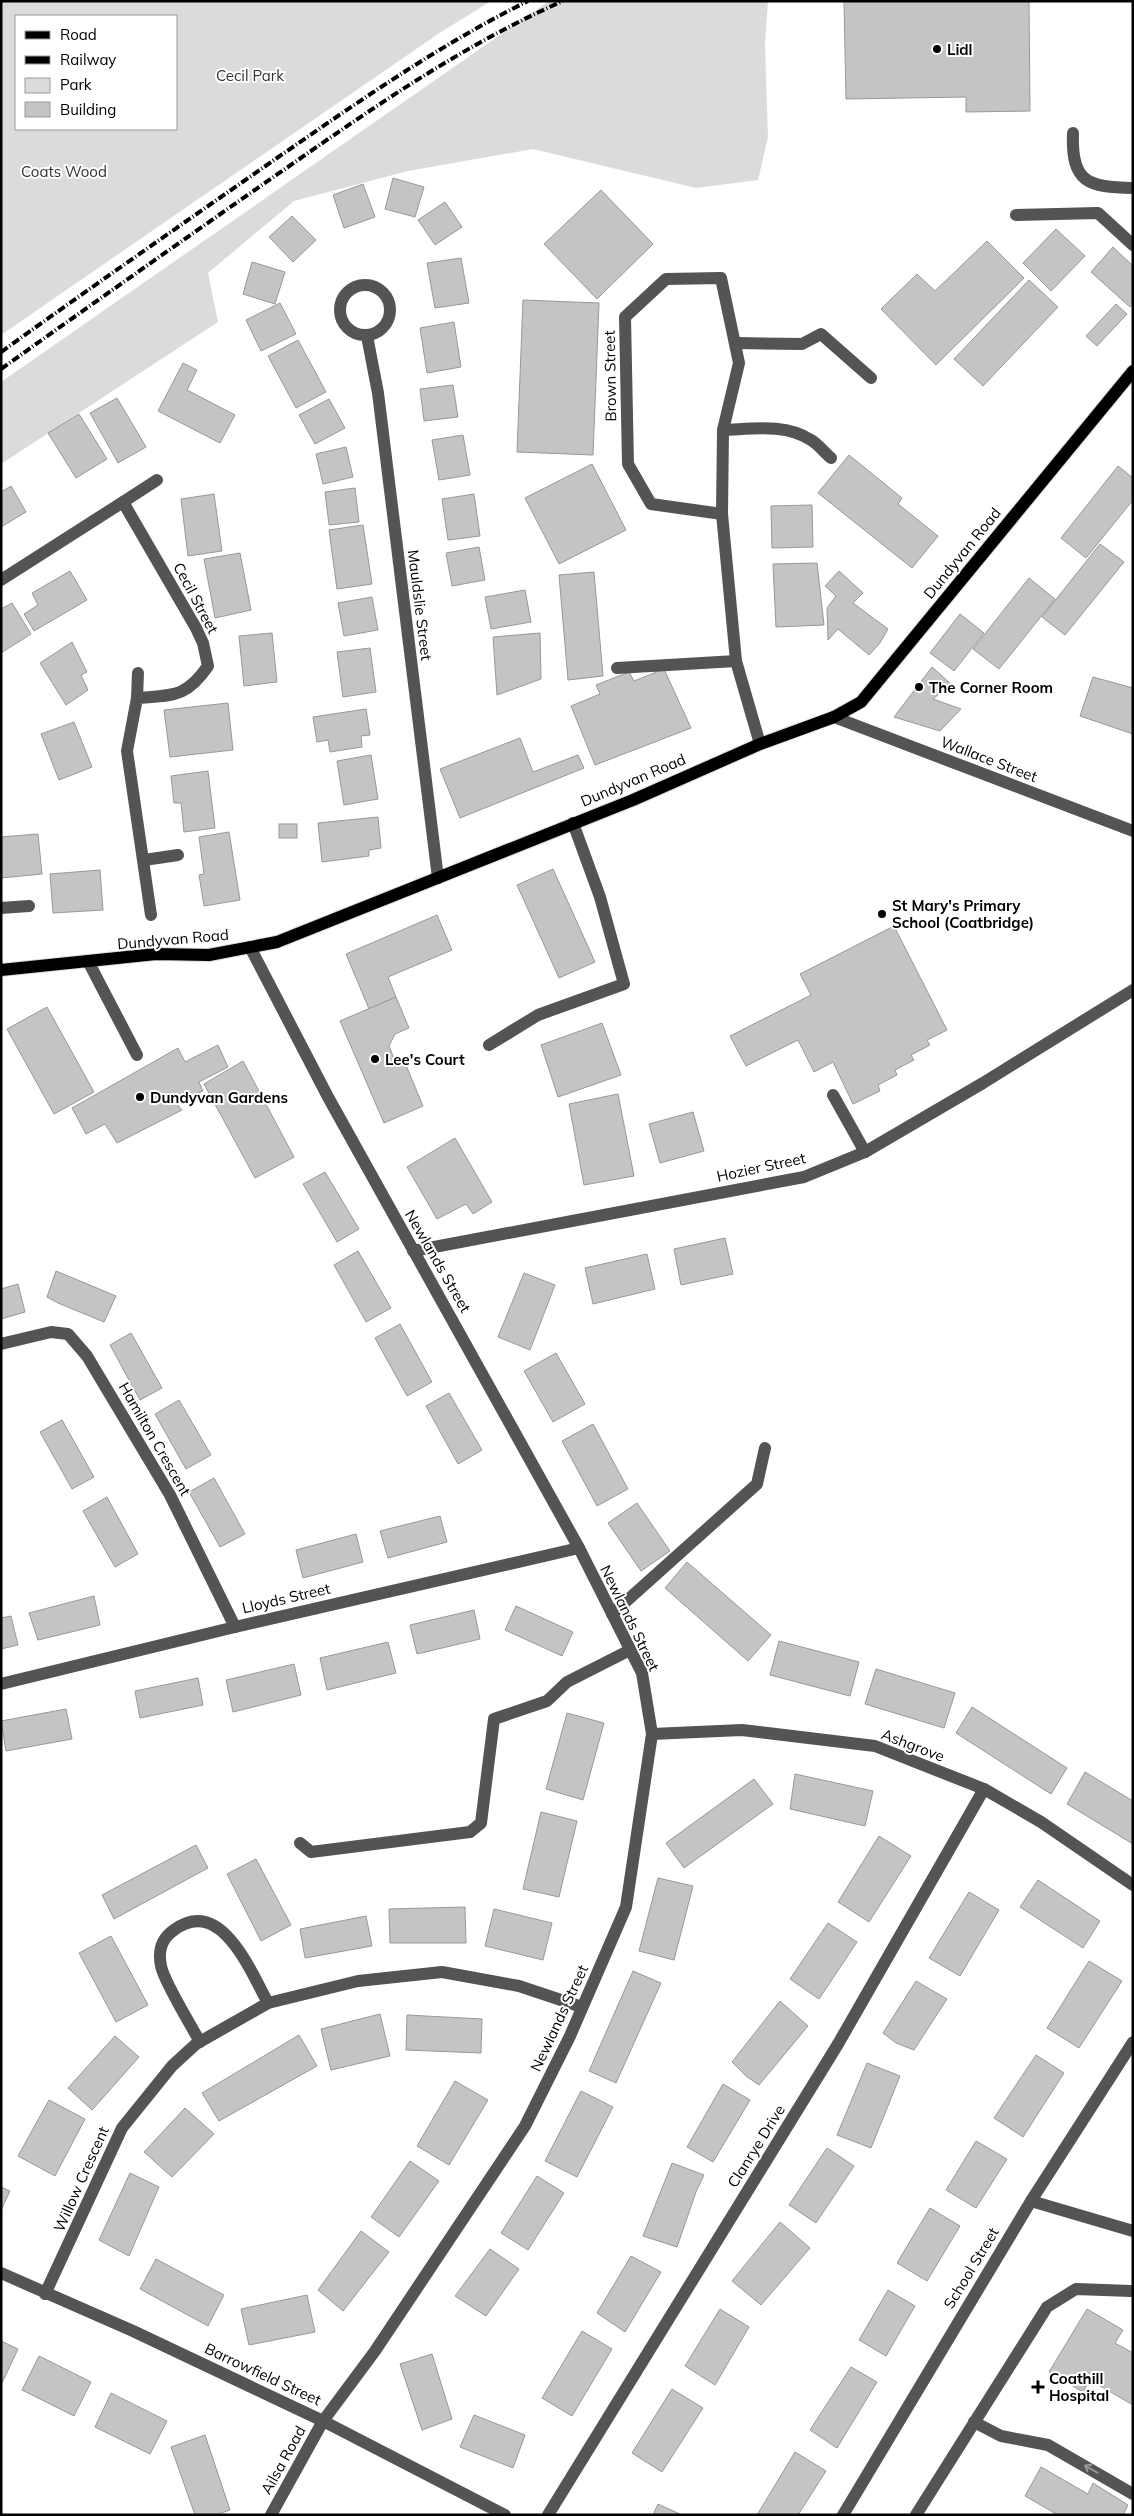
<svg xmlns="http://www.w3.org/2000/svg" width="1134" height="2516" viewBox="0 0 1134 2516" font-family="Mulish,sans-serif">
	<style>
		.green { fill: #dbdbdb; fill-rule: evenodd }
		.building { fill: #c4c4c4; stroke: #989898 }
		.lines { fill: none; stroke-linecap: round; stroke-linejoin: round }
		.major-casing { stroke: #dbdbdb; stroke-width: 14 }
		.minor { stroke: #545454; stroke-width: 12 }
		.major { stroke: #000; stroke-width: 12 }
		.rail { stroke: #000; stroke-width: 4; stroke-dasharray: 8 2.5 1 2.5; stroke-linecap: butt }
		.oneway { stroke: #989898 }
		.poi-dot { fill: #000; stroke: #fff; stroke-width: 2 }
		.labels { text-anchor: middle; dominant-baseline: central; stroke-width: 4; stroke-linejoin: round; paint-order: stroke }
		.poi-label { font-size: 15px; font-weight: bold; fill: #000; stroke: #fff; text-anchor: start }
		.park-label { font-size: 15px; fill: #323232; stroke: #fff }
		.street-label { font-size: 15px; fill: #000; stroke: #fff }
	</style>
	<rect width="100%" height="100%" fill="#fff"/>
	<g class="green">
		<path d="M1,1H491L438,34L1,335ZM16,16H176V129H16Z"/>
		<polygon points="549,1 768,1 765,44 768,137 758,180 696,188 533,149 408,171 294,201 208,273 218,322 1,464 1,382"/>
	</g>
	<g class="building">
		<polygon points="844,1 1029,1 1030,111 966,112 966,97 846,99"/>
		<polygon points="393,178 424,187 415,217 385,209"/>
		<polygon points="363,184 375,217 344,228 333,195"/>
		<polygon points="601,190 653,244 597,299 544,244"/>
		<polygon points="445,202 462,227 435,245 418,220"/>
		<polygon points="292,216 316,240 293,262 269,237"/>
		<polygon points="1056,229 1085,256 1051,291 1023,263"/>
		<polygon points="987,241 1024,278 936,365 881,309 917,274 935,291"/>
		<polygon points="1113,247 1133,266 1133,304 1130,307 1091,272"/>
		<polygon points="461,258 469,303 435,308 427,263"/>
		<polygon points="252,262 285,272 275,304 243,294"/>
		<polygon points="1029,280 1058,307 983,386 954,359"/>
		<polygon points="523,300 599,303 593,455 517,452"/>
		<polygon points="280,303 296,334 261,351 246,320"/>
		<polygon points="1116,304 1127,314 1097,346 1086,336"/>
		<polygon points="454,322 461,367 427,373 420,328"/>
		<polygon points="298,340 326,392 296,408 268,356"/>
		<polygon points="183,363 197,370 187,390 235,415 220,443 158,411"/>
		<polygon points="453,385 458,417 424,421 420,389"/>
		<polygon points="117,398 146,447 118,463 90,413"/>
		<polygon points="329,399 345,428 315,444 299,415"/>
		<polygon points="79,414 107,459 76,478 48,433"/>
		<polygon points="463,435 470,475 439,480 432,440"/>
		<polygon points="346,447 353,477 323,484 316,454"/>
		<polygon points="849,455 902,498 898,504 938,536 912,568 818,493"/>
		<polygon points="592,464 626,530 559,564 525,498"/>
		<polygon points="1118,466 1133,478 1133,500 1086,558 1061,538"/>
		<polygon points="11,486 26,512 1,527 1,492"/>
		<polygon points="355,488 359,522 329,525 325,492"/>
		<polygon points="214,494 222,551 188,556 181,499"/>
		<polygon points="474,494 480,536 448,540 442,499"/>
		<polygon points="812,505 813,547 772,548 771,506"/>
		<polygon points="363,525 372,584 337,589 329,530"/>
		<polygon points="1100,544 1124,562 1065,635 1042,617"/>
		<polygon points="479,547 485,580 452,586 446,553"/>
		<polygon points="240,553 251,610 215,618 204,559"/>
		<polygon points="817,563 824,625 776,627 773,564"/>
		<polygon points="70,571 87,600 34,631 24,614 38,605 32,593"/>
		<polygon points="839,571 863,593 853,603 888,629 880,643 869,655 838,629 828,640 827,608 836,596 825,586"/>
		<polygon points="594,572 603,676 568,680 559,575"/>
		<polygon points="1029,578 1055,599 999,669 973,649"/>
		<polygon points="525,590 531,622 491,629 485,597"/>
		<polygon points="372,597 378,630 344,636 338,603"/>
		<polygon points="12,603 31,634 1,653 1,609"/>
		<polygon points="960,614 984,633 954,671 930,653"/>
		<polygon points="272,633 277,682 244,686 239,636"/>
		<polygon points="540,633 541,679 497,695 493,637"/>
		<polygon points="72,642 87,672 81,675 88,690 66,705 40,663"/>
		<polygon points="370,648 376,692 343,697 337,652"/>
		<polygon points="932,667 951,684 933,699 961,709 940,731 894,717"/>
		<polygon points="664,669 691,728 595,765 571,706 600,694 596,685 629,672 634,681"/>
		<polygon points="1093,677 1133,688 1133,734 1080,716"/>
		<polygon points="228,703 233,750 170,757 164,710"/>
		<polygon points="366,709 370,735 361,736 362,747 330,752 328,740 317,742 313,717"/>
		<polygon points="74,722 92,767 59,780 41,734"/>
		<polygon points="520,738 533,772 578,755 584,768 460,818 440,769"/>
		<polygon points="371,755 378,799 344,805 337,761"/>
		<polygon points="208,771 215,828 184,832 181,803 174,803 171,776"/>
		<polygon points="378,817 381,848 369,850 369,856 322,862 318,823"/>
		<rect x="279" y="824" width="18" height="14"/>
		<polygon points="229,832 240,900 204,906 199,875 204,874 199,837"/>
		<polygon points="38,834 42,874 1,878 1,837"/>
		<polygon points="553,869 595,962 559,978 517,885"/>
		<polygon points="100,870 103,910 53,913 50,874"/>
		<polygon points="437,915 452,950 388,977 396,997 369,1009 346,954"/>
		<polygon points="894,926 947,1030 927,1040 930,1045 911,1055 914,1060 895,1070 897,1075 878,1085 880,1091 853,1104 833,1062 814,1072 798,1040 746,1066 730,1036 811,995 800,974"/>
		<polygon points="396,997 409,1028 395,1034 389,1046 395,1061 403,1058 423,1106 384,1123 340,1021"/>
		<polygon points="47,1007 94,1092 54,1114 7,1029"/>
		<polygon points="602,1023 621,1075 558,1097 541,1045"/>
		<polygon points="218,1045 228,1067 199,1082 203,1091 176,1103 182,1110 117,1143 105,1124 86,1134 72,1108 178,1048 185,1062"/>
		<polygon points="243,1061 294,1157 255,1178 204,1084"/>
		<polygon points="618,1094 634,1176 584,1185 569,1104"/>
		<polygon points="693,1112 704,1151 660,1163 649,1124"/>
		<polygon points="455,1138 492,1202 473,1214 466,1204 437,1219 407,1167"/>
		<polygon points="325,1172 359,1229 337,1242 303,1184"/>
		<polygon points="725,1238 733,1274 681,1285 674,1249"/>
		<polygon points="358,1251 391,1308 366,1322 334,1265"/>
		<polygon points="647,1254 655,1289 593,1304 585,1268"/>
		<polygon points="56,1271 116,1296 104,1322 58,1303 47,1297"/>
		<polygon points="524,1273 555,1285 530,1350 498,1337"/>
		<polygon points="18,1284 25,1312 1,1319 1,1289"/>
		<polygon points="400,1324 432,1382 407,1396 375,1338"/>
		<polygon points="131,1333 162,1388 140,1400 110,1345"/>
		<polygon points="556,1353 585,1404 553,1422 524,1371"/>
		<polygon points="449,1393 482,1450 458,1464 426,1406"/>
		<polygon points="179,1400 211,1455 186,1469 155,1414"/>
		<polygon points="62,1420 94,1477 72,1489 40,1432"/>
		<polygon points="593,1424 628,1489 597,1506 562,1441"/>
		<polygon points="214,1478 245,1534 220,1547 189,1492"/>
		<polygon points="107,1497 138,1554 115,1567 83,1511"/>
		<polygon points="637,1503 670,1551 641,1571 608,1523"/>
		<polygon points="440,1516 447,1542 388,1558 380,1531"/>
		<polygon points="356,1534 363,1562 303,1578 296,1550"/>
		<polygon points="687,1562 771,1635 748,1661 665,1588"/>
		<polygon points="94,1596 100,1625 38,1640 29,1613"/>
		<polygon points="516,1606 573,1632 562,1656 505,1630"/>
		<polygon points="474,1610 480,1639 417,1654 410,1625"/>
		<polygon points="11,1616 18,1645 1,1649 1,1618"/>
		<polygon points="779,1641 859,1662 850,1696 770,1675"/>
		<polygon points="388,1642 396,1673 327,1690 320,1658"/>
		<polygon points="294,1664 301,1695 233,1712 226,1680"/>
		<polygon points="876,1669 955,1693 944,1728 865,1704"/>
		<polygon points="198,1678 203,1705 140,1718 135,1691"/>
		<polygon points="972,1707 1067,1768 1051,1794 956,1733"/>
		<polygon points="66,1709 72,1739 6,1751 1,1721"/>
		<polygon points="567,1713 604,1723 583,1800 546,1789"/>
		<polygon points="1085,1772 1133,1801 1133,1844 1067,1804"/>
		<polygon points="795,1774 873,1791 865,1826 790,1809"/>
		<polygon points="754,1779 773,1804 684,1868 666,1843"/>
		<polygon points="541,1812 577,1821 559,1897 523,1889"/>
		<polygon points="879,1836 911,1856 869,1922 838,1902"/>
		<polygon points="196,1845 208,1868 114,1919 102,1895"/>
		<polygon points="256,1859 291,1925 261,1941 227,1874"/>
		<polygon points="658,1878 693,1886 674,1960 639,1951"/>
		<polygon points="1038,1880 1100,1921 1083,1948 1020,1907"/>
		<polygon points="969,1892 999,1910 960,1976 929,1958"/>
		<polygon points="465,1907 466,1943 390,1943 389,1909"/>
		<polygon points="494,1909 552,1923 543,1960 485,1946"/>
		<polygon points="366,1916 372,1946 305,1958 300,1929"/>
		<polygon points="828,1923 857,1942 819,1999 790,1979"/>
		<polygon points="111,1936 148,2005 116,2022 79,1953"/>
		<polygon points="1089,1961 1122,1981 1079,2048 1047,2028"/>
		<polygon points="633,1971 661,1983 616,2083 589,2071"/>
		<polygon points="916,1981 947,1999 914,2050 896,2043 883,2033"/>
		<polygon points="780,2001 808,2026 759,2085 746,2076 732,2062"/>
		<polygon points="380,2014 390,2056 331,2070 321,2029"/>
		<polygon points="407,2015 482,2019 481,2053 406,2050"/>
		<polygon points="299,2035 317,2066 219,2121 202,2093"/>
		<polygon points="115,2036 139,2057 92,2110 68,2088"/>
		<polygon points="1036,2055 1064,2073 1023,2137 994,2118"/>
		<polygon points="867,2063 900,2076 871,2148 837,2135"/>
		<polygon points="455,2081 488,2100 449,2165 417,2146"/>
		<polygon points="723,2084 750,2100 713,2162 687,2147"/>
		<polygon points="581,2091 613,2107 577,2177 545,2161"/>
		<polygon points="49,2100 85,2119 55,2176 18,2156"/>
		<polygon points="185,2108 214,2134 172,2177 144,2152"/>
		<polygon points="976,2141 1007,2159 976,2208 946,2190"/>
		<polygon points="827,2148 854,2166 816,2223 789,2205"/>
		<polygon points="410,2161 439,2181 399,2237 371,2217"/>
		<polygon points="672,2163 704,2175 696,2192 677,2247 643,2236"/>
		<polygon points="130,2173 159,2187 129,2256 99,2240"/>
		<polygon points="537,2176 564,2193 528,2250 501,2233"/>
		<polygon points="1,2187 10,2191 1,2210"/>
		<polygon points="930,2208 960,2226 927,2281 897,2263"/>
		<polygon points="780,2222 810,2248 761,2305 732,2281"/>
		<polygon points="361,2231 389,2252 343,2311 318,2290"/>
		<polygon points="490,2249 519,2269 486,2316 455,2296"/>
		<polygon points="631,2256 661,2272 625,2332 597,2313"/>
		<polygon points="156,2259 224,2295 208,2326 140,2289"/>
		<polygon points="888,2290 915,2306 886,2356 859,2340"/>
		<polygon points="307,2295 315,2332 249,2345 241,2309"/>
		<polygon points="720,2309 749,2327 715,2385 685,2366"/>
		<polygon points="1087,2309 1123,2330 1115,2343 1133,2353 1133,2405 1090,2380 1083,2392 1049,2372"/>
		<polygon points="582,2331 612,2349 572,2416 542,2398"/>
		<polygon points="1,2341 18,2349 2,2383 1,2383"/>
		<polygon points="432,2354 452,2419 422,2430 400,2364"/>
		<polygon points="39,2356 91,2382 74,2416 22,2390"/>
		<polygon points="851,2367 877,2382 837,2448 810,2430"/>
		<polygon points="672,2389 703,2408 662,2472 632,2453"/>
		<polygon points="111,2393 167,2421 150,2454 95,2427"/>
		<polygon points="474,2415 525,2435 513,2468 460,2447"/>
		<polygon points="205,2435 230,2510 216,2515 195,2515 171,2447"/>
		<polygon points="795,2452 826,2471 798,2515 757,2515"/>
		<polygon points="1041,2467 1088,2494 1093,2483 1128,2505 1123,2515 1058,2515 1025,2496"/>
		<polygon points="658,2504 682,2515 653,2515"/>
	</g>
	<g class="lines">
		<defs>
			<polyline id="major" points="1,970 156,954 209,955 277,942 633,800 760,744 834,717 861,702 1133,371"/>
		</defs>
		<use href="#major" class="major-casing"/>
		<g class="minor">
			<path d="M1073,133C1071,183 1088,187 1133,188"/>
			<polyline points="1016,215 1098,213 1133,245"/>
			<circle cx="365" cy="310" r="25"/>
			<polyline points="367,336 378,393 438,878"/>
			<polyline points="736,343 802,344 821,334 871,378"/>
			<path d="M723,430C752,429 785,423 811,440C818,444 824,452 831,458"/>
			<polyline points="123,502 157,480"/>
			<polyline points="722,514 723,430 739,363 721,278 666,279 625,317 628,464 651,504 722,514 736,661 760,744"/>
			<path d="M1,580L123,502L196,628L203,643L208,666C186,698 173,695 137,698L127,751L151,915"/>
			<polyline points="617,668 736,661"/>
			<polyline points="137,698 138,673"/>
			<polyline points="834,717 1133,831"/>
			<polyline points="144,860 178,855"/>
			<polyline points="1,908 29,906"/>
			<polyline points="250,947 328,1097 579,1548 642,1673 652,1734 626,1907 570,2036 525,2126 375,2351 323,2421 271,2515"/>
			<polyline points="89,963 137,1055"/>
			<polyline points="489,1045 538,1015 624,984 600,897 573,823"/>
			<polyline points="833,1095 865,1152"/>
			<polyline points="413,1251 804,1177 865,1152 983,1083 1133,990"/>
			<polyline points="1,1344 51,1332 68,1334 87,1356 170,1495 235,1627"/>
			<polyline points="612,1614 757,1484 765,1448"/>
			<polyline points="1,1684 235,1627 579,1548"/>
			<polyline points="652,1734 742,1730 875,1746 984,1789 1041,1822 1133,1885"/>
			<polyline points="300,1843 311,1852 470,1832 481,1823 494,1719 547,1701 567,1682 630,1650"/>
			<path d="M200,2042C191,2025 164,1982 161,1966C158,1951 161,1939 174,1930C221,1896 250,1970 268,2003"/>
			<polyline points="1031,2201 1133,2231"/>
			<polyline points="1,2273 133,2331 323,2421 505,2515"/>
			<polyline points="45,2294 122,2128 172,2066 196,2044 268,2003 358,1981 442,1972 519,1986 582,2007"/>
			<polyline points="974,2422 1001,2436 1048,2445 1133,2494"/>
			<polyline points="548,2515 838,2044 984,1789"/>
			<polyline points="843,2515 1031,2201 1133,2042"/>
			<polyline points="916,2515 1047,2307 1076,2289 1131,2291"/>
		</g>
		<use href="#major" class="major"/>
		<g class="rail">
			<path d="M1,352C93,286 185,222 277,158C358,102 439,45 528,1"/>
			<path d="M1,369C95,302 190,235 285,169C374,107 463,45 563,1"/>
		</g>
	</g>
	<defs><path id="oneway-shaft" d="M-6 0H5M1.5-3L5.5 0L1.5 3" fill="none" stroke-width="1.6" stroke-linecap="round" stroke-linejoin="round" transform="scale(1.25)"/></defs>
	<use class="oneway" href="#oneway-shaft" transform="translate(1091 2469) rotate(-150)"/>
	<g class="poi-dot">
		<circle cx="937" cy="49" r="5"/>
		<circle cx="919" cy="687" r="5"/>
		<circle cx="882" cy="914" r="5"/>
		<circle cx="375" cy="1059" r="5"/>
		<circle cx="140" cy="1097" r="5"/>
		<path d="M1035.5 2379.5h5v5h5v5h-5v5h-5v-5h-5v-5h5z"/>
	</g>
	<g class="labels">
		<g class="poi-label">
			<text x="947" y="49">Lidl</text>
			<text x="929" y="687">The Corner Room</text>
			<text x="892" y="905">St Mary's Primary<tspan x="892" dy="17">School (Coatbridge)</tspan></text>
			<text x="385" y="1059">Lee's Court</text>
			<text x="150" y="1097">Dundyvan Gardens</text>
			<text x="1049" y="2378">Coathill<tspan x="1049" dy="17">Hospital</tspan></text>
		</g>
		<g class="park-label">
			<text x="250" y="75">Cecil Park</text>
			<text x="64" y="171">Coats Wood</text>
		</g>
		<g class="street-label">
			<text transform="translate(610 376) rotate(-91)">Brown Street</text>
			<text transform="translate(962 553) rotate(-51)">Dundyvan Road</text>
			<text transform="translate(196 598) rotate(62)">Cecil Street</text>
			<text transform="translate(420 605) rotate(83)">Mauldslie Street</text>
			<text transform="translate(989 759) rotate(21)">Wallace Street</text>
			<text transform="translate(633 780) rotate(-23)">Dundyvan Road</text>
			<text transform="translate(173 939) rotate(-5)">Dundyvan Road</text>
			<text transform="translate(761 1167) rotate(-12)">Hozier Street</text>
			<text transform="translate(438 1261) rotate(60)">Newlands Street</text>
			<text transform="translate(155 1439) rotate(60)">Hamilton Crescent</text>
			<text transform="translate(286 1598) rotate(-13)">Lloyds Street</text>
			<text transform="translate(630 1618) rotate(64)">Newlands Street</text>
			<text transform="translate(913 1745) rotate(21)">Ashgrove</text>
			<text transform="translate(559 2018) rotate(-65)">Newlands Street</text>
			<text transform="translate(756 2146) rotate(-58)">Clanrye Drive</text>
			<text transform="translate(81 2179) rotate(-66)">Willow Crescent</text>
			<text transform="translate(971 2268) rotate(-59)">School Street</text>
			<text transform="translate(263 2374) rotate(25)">Barrowfield Street</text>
			<text transform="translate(283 2460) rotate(-61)">Ailsa Road</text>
		</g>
	</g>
	<rect width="1134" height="2516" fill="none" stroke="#000000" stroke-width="5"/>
	<rect x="15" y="15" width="162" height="115" fill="#ffffff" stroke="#999999"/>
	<rect x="25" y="31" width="25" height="8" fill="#000000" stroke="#999999"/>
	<text x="60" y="40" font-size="15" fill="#000000">Road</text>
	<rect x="25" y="56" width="25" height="8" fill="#000000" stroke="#999999"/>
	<text x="60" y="65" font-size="15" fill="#000000">Railway</text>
	<rect x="25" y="78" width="25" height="15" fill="#dbdbdb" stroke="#999999"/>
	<text x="60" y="90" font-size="15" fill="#000000">Park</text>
	<rect x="25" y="102" width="25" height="15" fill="#c4c4c4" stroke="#999999"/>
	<text x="60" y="115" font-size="15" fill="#000000">Building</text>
</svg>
